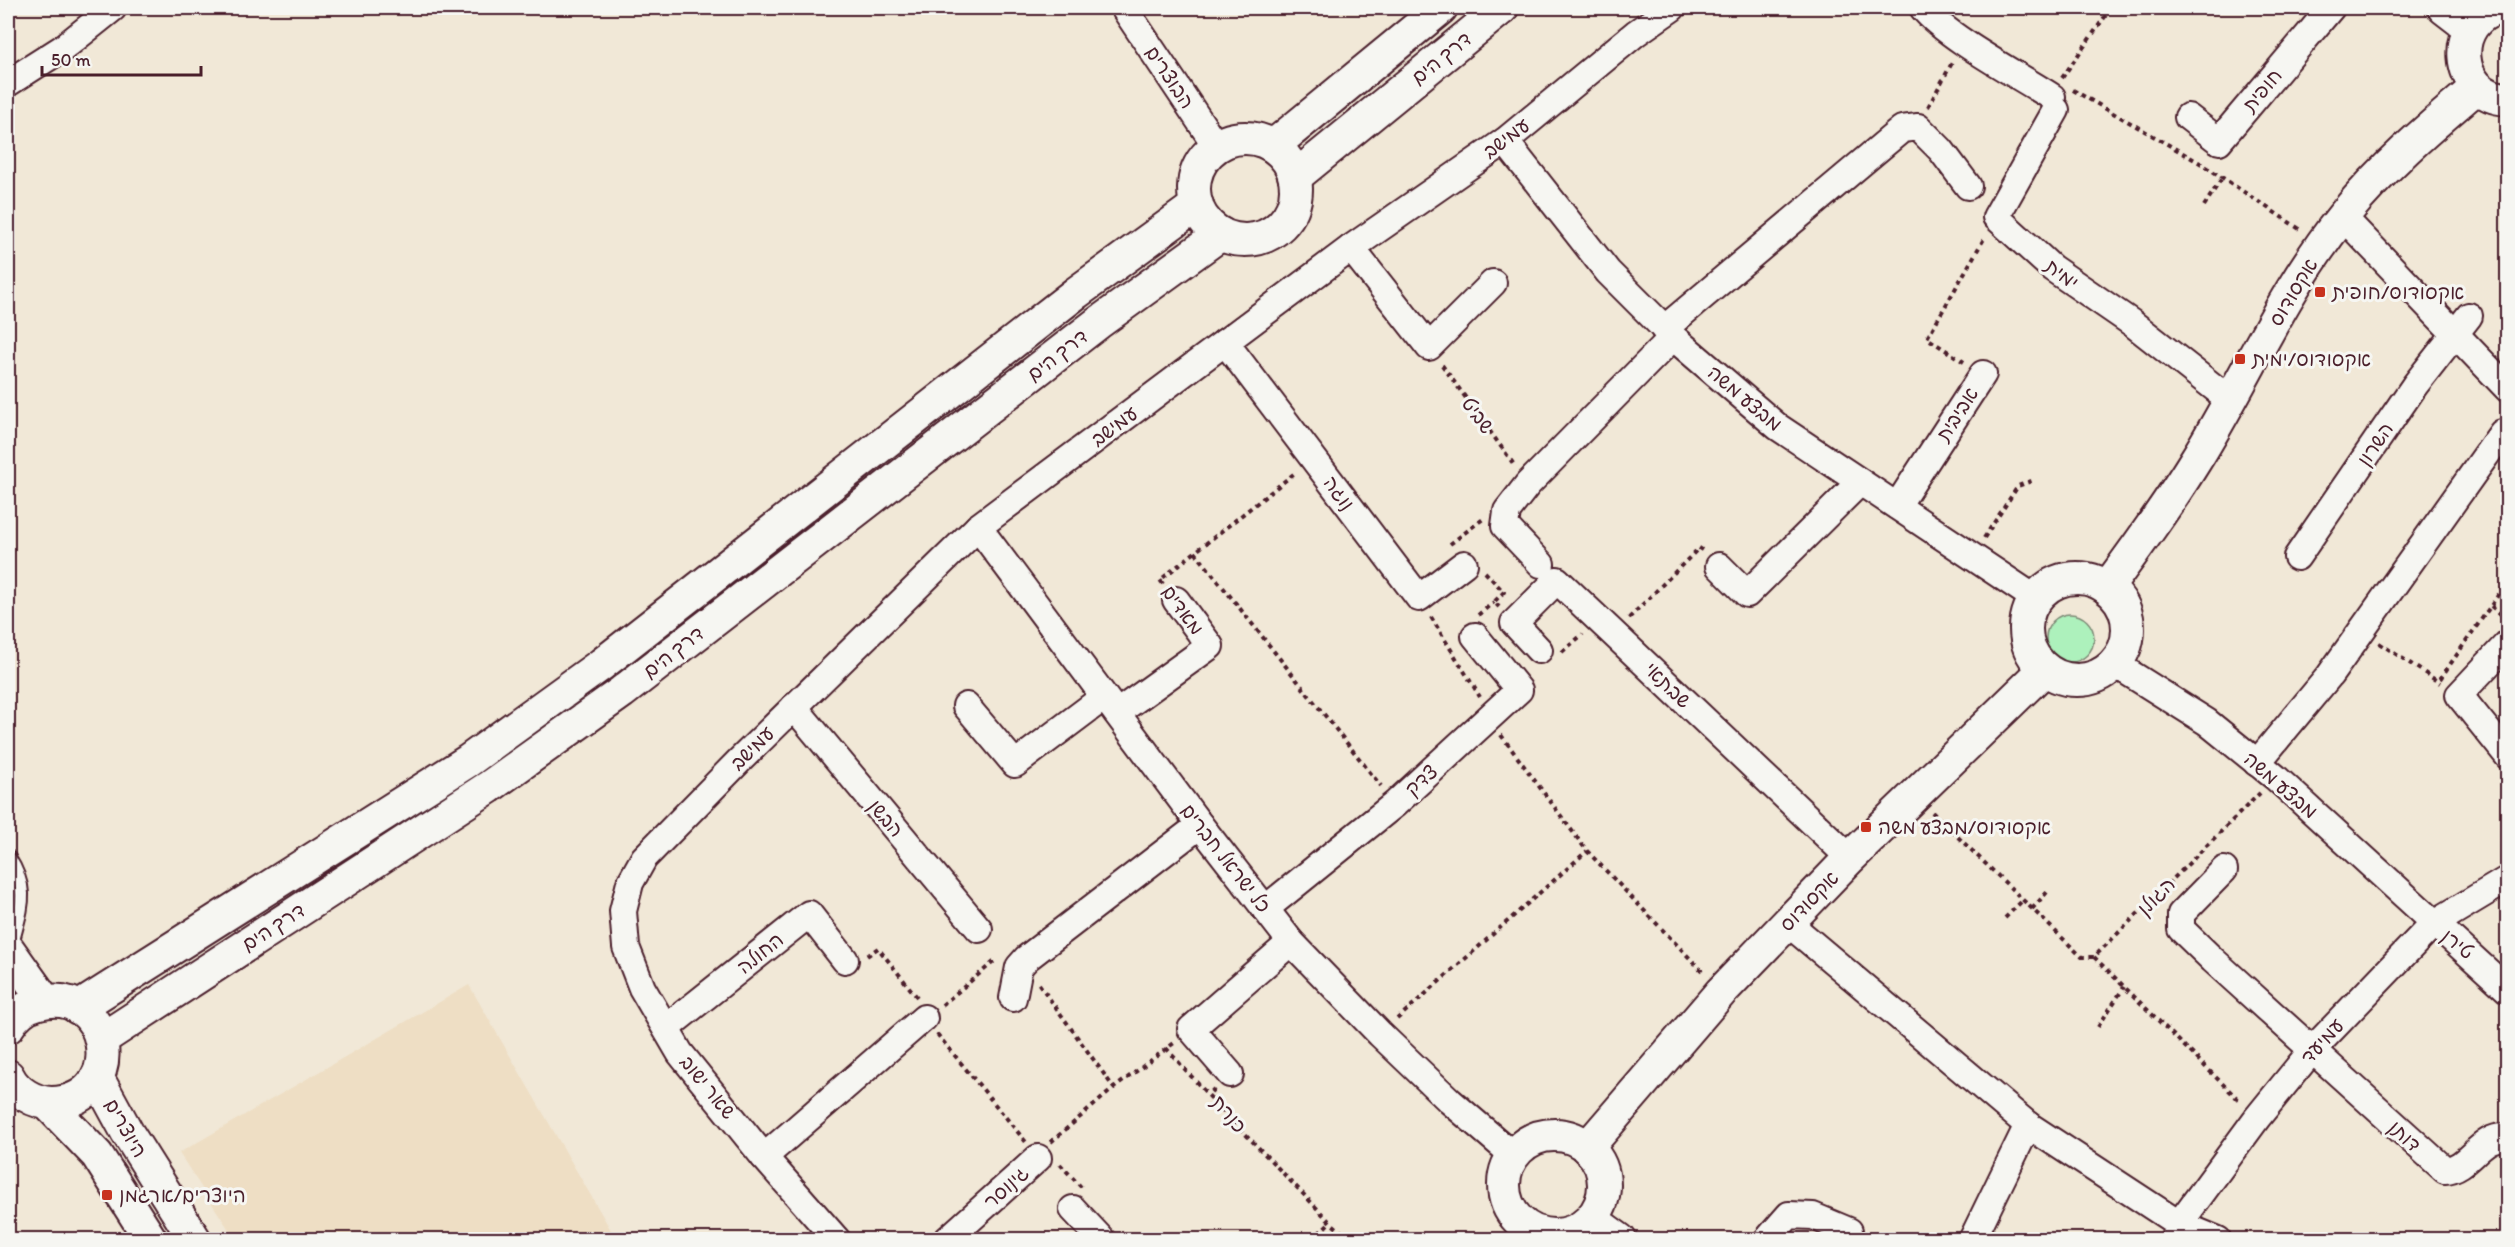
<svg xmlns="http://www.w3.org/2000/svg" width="2515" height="1247" viewBox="0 0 2515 1247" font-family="Itim,'Playpen Sans Hebrew',sans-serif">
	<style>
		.built { fill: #eedec4 }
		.green { fill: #adf1bc; stroke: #7c8874; stroke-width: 1.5 }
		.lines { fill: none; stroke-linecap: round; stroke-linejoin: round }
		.service-casing { stroke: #4a1f2b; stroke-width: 16 }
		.minor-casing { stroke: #4a1f2b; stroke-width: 30 }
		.tertiary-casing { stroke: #4a1f2b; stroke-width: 36 }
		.path { stroke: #4a1f2b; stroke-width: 4; stroke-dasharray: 4.5 4.5; stroke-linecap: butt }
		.service { stroke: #f6f6f2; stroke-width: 12 }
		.minor { stroke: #f6f6f2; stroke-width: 26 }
		.tertiary { stroke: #f6f6f2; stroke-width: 32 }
		.poi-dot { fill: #c8321e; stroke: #f6f6f2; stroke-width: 2 }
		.labels { text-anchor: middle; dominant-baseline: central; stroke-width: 6; stroke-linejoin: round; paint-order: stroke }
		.street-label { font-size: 20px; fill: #4a1f2b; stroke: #f6f6f2 }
		.poi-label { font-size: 20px; fill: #4a1f2b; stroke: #f6f6f2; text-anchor: start }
	</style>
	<rect width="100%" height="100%" fill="#f1e8d7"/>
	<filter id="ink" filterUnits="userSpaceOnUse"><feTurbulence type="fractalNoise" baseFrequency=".0167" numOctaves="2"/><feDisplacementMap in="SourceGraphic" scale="12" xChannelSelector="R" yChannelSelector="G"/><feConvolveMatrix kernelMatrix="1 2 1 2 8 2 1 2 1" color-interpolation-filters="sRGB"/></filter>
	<g filter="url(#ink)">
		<polygon class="built" points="469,985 616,1239 235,1239 179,1153"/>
		<circle class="green" cx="2070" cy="638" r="24"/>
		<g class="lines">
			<defs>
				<path id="service" d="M8,856C32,893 20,909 11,949"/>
				<g id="minor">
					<polyline points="1124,8 1217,147"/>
					<path d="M1923,8C1946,37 2018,75 2052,97"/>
					<polyline points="8,83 63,48 113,8"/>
					<polyline points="2056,110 1996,217 2052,268 2132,323 2230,400"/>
					<polyline points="2188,117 2219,141 2331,8"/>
					<polyline points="1505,141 1608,272 1673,337 1778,427 2036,599"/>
					<polyline points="2343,217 2508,389"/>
					<polyline points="1351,248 1429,347 1493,283"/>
					<polyline points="1664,329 1902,129 1918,127 1941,150 1968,186"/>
					<polyline points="1225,342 1419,598 1464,564"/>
					<polyline points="1897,506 1983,374"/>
					<polyline points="978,527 1200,825 1291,942 1380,1034 1450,1101 1513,1155"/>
					<polyline points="2297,557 2415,385 2469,316"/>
					<polyline points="1541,564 1505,526 1507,511 1528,484 1673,337"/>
					<polyline points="1719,566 1747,594 1860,482"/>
					<polyline points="2508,643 2459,695 2508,756"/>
					<polyline points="1539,650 1514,623 1557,580 1850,858"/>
					<polyline points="2115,664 2207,722 2275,777 2508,990"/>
					<polyline points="966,706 1015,764 1104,697"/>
					<polyline points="794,707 979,929"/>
					<polyline points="1117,713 1210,646 1176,600"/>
					<polyline points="2257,763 2330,675 2502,433"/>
					<path d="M2224,870L2181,914V929L2213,960L2445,1170C2470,1169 2481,1132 2508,1138"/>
					<polyline points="1265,909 1395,804 1519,690 1475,636"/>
					<polyline points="1788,923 2028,1125 2179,1224 2218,1240"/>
					<polyline points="1013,998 1019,967 1027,958 1200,825"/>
					<polyline points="666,1028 809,914 845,960"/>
					<polyline points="1230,1074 1191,1029 1291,942"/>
					<polyline points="764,1157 924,1018"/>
					<polyline points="1073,1209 1102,1240"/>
					<polyline points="837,1240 764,1157 680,1053 642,988 626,947 623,911 630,883 644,858 739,761 978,527 1351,248 1505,141 1636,33 1672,8"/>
					<polyline points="947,1240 1038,1158"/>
					<polyline points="1767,1240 1789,1215 1813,1216 1849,1231"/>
					<polyline points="1972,1240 2028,1125"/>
					<polyline points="2173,1240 2179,1224 2257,1118 2313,1049 2433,924 2508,879"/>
				</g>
				<g id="tertiary">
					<polyline points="2444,8 2470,28"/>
					<path d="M2501,8C2449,18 2453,97 2508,99"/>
					<circle cx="1245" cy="189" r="51"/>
					<polyline points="1273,146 1441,8"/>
					<polyline points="1295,177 1502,8"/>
					<circle cx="2077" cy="629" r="51"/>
					<path d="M2107,588C2138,546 2168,505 2195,461C2245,381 2283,290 2343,216C2382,168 2430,127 2477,87"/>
					<polyline points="8,949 45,1001"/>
					<polyline points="78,1008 468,761 602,664 1076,293 1197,205"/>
					<path d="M8,1027C15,1015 26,1006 39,1003C110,983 131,1100 52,1103C34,1103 16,1092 8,1076"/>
					<polyline points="102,1039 489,787 622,692 1098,323 1221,234"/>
					<polyline points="97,1077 127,1132 195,1240"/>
					<polyline points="47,1103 97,1155 151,1240"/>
					<circle cx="1554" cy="1185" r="50"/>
					<polyline points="1587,1148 1721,992 1850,858 2045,669"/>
					<polyline points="1591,1219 1620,1240"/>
				</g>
			</defs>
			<use href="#service" class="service-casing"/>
			<use href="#minor" class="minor-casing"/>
			<use href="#tertiary" class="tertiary-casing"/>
			<g class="path">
				<polyline points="2062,78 2111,8"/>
				<polyline points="2073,90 2202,164 2301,230"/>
				<polyline points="1928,107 1953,61"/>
				<polyline points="2204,206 2222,178"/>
				<polyline points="1964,362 1927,338 1985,237"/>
				<polyline points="1442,365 1515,466"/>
				<polyline points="1984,538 2018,486 2034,480"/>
				<polyline points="1450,544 1483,519"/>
				<polyline points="1195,552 1381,786"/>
				<polyline points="1485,572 1504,592 1494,602 1499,607"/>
				<polyline points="1163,584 1160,580 1296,472"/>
				<polyline points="2491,606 2508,620"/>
				<polyline points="1478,615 1494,602"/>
				<polyline points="1431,617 1480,697"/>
				<polyline points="1629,618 1699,548 1702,550"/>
				<polyline points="2379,643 2440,683"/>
				<polyline points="1562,652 1583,634"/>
				<polyline points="2440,679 2508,581"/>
				<polyline points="1501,735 1587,851 1704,973"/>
				<polyline points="1932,812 2082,957 2094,957 2260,793"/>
				<polyline points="2032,909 2049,890"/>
				<polyline points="2005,918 2022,901"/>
				<polyline points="867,956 878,948 917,997"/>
				<polyline points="2094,957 2241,1102"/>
				<polyline points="1039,984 1114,1088"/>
				<polyline points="942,1005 996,960"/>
				<polyline points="1397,1019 1587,851"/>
				<polyline points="2098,1027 2124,987"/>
				<polyline points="937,1034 1026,1142"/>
				<polyline points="1166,1048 1208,1095"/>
				<polyline points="1214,1089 1208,1095 1330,1222 1351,1240"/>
				<polyline points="1051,1142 1114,1088 1174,1043"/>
				<polyline points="1060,1164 1081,1187"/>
				<polyline points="1312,1240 1330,1222"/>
			</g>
			<use href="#service" class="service"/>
			<use href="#minor" class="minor"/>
			<use href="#tertiary" class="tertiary"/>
		</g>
	</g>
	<g class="poi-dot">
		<rect x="2314" y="286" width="12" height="12" rx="3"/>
		<rect x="2234" y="353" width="12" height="12" rx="3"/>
		<rect x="1860" y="821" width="12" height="12" rx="3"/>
		<rect x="101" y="1189" width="12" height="12" rx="3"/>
	</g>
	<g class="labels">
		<g class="street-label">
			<text transform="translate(1441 58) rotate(-39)">דרך הים</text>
			<text transform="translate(1170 77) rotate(56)">הבוצרים</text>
			<text transform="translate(2262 90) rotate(-50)">חופית</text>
			<text transform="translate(1506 138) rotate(-37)">עמישב</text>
			<text transform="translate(2062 274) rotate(37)">ימית</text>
			<text transform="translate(2293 292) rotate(-59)">אקסודוס</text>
			<text transform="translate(1057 355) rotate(-38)">דרך הים</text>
			<text transform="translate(1745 398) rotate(40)">מבצע משה</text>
			<text transform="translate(1957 414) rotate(-57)">אביבית</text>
			<text transform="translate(1478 415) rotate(54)">שביט</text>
			<text transform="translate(1114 426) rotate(-37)">עמישב</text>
			<text transform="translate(2375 444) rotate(-56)">השרון</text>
			<text transform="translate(1339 493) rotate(53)">נוגה</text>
			<text transform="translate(1183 610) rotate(54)">מאדים</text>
			<text transform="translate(673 652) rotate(-38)">דרך הים</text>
			<text transform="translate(1668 685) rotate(44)">שבתאי</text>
			<text transform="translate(752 748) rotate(-45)">עמישב</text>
			<text transform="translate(1421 780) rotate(-42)">צדק</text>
			<text transform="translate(2281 785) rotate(41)">מבצע משה</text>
			<text transform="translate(886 818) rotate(50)">הבשן</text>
			<text transform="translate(1226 858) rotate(52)">כל ישראל חברים</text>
			<text transform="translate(2156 896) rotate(-45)">הגולן</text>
			<text transform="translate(1809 901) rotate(-46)">אקסודוס</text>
			<text transform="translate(273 927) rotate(-33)">דרך הים</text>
			<text transform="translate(2458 944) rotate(39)">טירן</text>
			<text transform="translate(760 953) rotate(-39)">החולה</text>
			<text transform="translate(2322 1041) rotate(-48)">עמיעד</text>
			<text transform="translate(708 1087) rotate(51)">שאר ישוב</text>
			<text transform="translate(1229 1114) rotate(50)">כנרת</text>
			<text transform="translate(126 1128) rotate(60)">היוצרים</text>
			<text transform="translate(2405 1136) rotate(43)">דותן</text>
			<text transform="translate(1006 1187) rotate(-42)">גינוסר</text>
		</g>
		<g class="poi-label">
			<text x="2332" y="292">אקסודוס/חופית</text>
			<text x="2252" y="359">אקסודוס/ימית</text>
			<text x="1878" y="827">אקסודוס/מבצע משה</text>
			<text x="119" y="1195">היוצרים/ארגמן</text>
		</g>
	</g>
	<rect width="2515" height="1247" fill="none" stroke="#f6f6f2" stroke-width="30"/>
	<rect x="15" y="15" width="2485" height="1217" fill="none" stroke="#4a1f2b" stroke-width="2" filter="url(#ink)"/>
	<path d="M42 66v9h159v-9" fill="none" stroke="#4a1f2b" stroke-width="3"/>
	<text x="51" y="66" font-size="18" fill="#4a1f2b" stroke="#f6f6f2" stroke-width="4.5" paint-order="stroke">50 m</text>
</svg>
